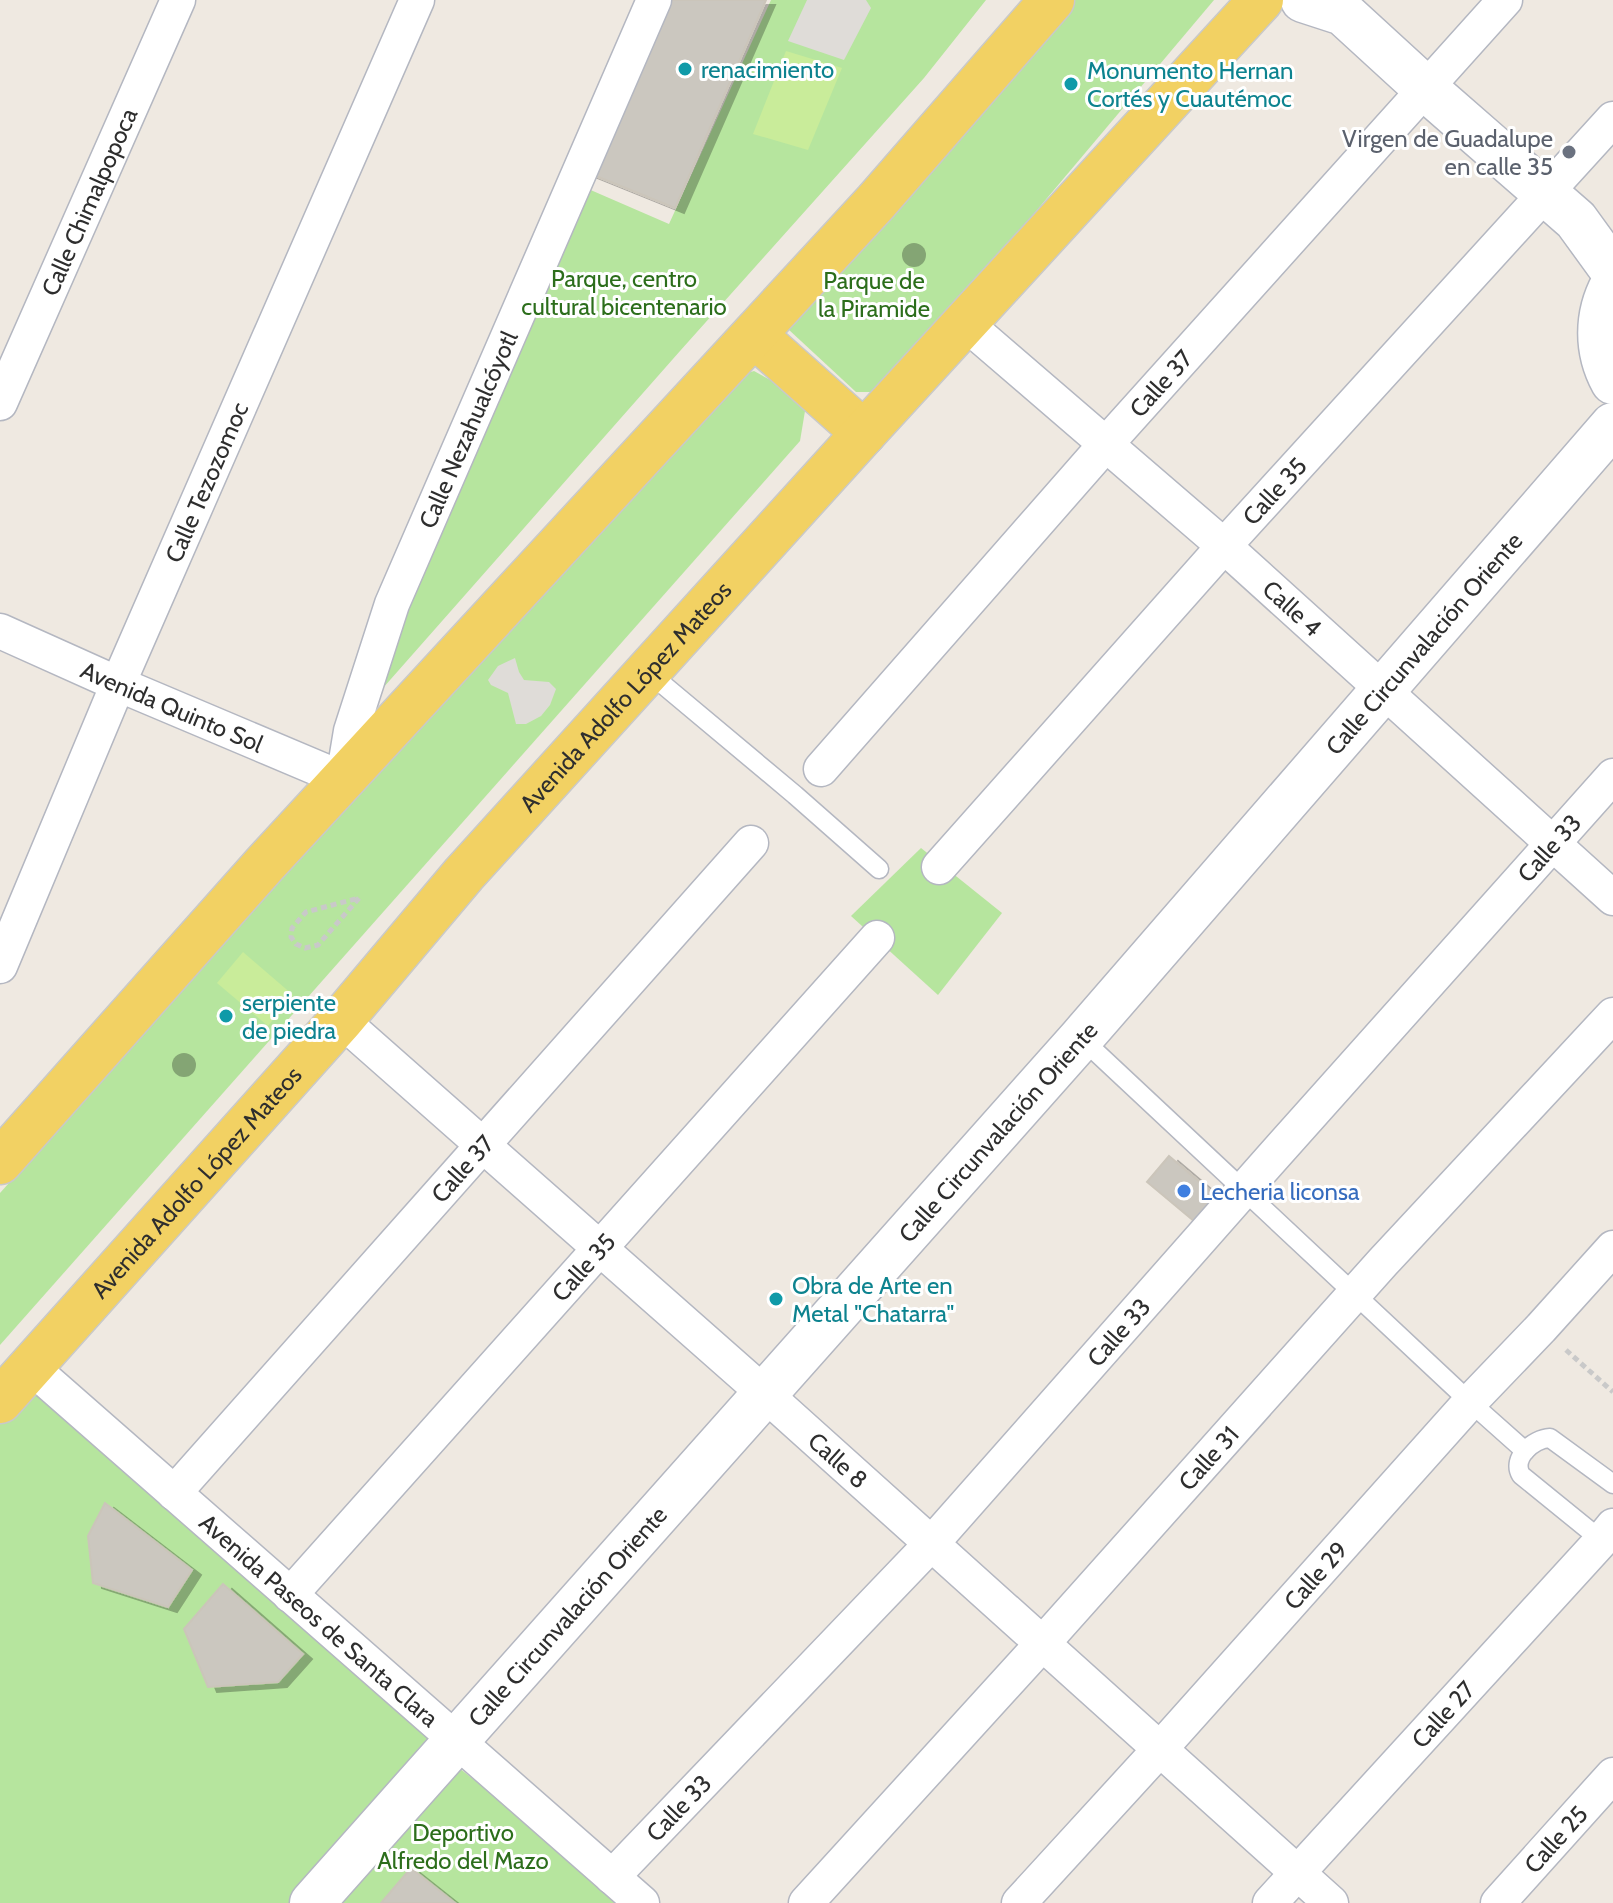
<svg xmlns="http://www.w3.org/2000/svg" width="1613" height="1903" viewBox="0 0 1613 1903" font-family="Cabin,sans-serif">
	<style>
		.green { fill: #b6e59e }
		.pitch { fill: #c9ec9a }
		.plaza { fill: #dfdcd8 }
		.building { fill: #cbc7bf; stroke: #cbc5ba; stroke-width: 2; filter: url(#shadow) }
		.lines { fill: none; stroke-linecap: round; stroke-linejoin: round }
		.lane-casing { stroke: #b4b7c1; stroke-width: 21 }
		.street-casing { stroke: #b4b7c1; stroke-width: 37 }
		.secondary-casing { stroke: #b4b7c1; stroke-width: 47 }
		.primary-casing { stroke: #c9c9c9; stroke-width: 47 }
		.path { stroke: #c9c9c9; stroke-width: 5; stroke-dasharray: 6 4; stroke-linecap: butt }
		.lane { stroke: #fff; stroke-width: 18 }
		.street { stroke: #fff; stroke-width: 34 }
		.secondary { stroke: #fff; stroke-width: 44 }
		.primary { stroke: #f2d163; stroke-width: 44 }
		.tree { fill: #84a574 }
		.culture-dot { fill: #0f9aa8; stroke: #fff; stroke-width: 3 }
		.worship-dot { fill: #6b7280; stroke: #fff; stroke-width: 3 }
		.shop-dot { fill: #3f7fe0; stroke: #fff; stroke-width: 3 }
		.labels { text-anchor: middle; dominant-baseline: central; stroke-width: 6; stroke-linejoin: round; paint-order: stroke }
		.culture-label { font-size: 24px; fill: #0d838f; stroke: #fff; text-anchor: start }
		.worship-label { font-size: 24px; fill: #5b616d; stroke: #fff; text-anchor: end }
		.street-label { font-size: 24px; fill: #2e2e2e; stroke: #fff }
		.park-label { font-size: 24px; fill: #2c6e1b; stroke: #fff }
		.shop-label { font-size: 24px; fill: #366cbe; stroke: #fff; text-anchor: start }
	</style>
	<defs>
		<filter id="shadow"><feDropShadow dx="9" dy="5" stdDeviation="0" flood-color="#0004"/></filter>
	</defs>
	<rect width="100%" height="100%" fill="#efe9e1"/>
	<g class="green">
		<polygon points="771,0 986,0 924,78 680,351 383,688 362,684 586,188 669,224"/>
		<polygon points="1053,0 1214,0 892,382 872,392 856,392 788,329"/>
		<polygon points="754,371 783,387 805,411 800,441 0,1345 0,1193 728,379"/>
		<polygon points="921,848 1002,913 938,995 851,916"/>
		<polygon points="43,1360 458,1730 301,1903 0,1903 0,1408"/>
		<polygon points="459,1768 622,1895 631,1903 331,1903"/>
	</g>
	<g class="pitch">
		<polygon points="786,51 842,68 808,150 753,134"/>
		<polygon points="243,952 293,995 268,1026 217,983"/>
	</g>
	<g class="plaza">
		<polygon points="807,0 866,0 871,8 844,60 788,41"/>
		<polygon points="515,658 519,672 524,680 549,682 556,689 550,705 541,716 526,724 516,724 508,693 491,685 488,680 498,666"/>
	</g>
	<g class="building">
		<polygon points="666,0 766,0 675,208 586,172"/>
		<polygon points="1169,1156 1221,1200 1200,1226 1147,1182"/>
		<polygon points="105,1503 192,1570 168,1607 93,1583 88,1536"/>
		<polygon points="223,1584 303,1654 278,1682 208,1687 184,1629"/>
		<polygon points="411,1868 455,1903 381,1903"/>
	</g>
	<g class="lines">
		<defs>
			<g id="lane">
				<polyline points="648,672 795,795 879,869"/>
				<polyline points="1081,1038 1470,1402 1525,1451"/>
				<path d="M1606,1544L1521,1475C1511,1458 1533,1439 1550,1438L1613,1484"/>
			</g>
			<g id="street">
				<path id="s1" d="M965,323L1224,546L1613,898"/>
				<path id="s2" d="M0,403L178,0"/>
				<path id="s3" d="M0,631L118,684L343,779L351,731L392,604L654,0"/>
				<path id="s4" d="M821,769L1106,444L1505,0"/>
				<path id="s5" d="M939,867L1224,546L1613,119"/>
				<path id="s6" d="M0,966L118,684L417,0"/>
				<path id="s7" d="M341,1020L765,1394L1331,1903"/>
				<path id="s8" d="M32,1368L642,1903"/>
				<path id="s9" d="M174,1493L751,843"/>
				<path id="s10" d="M290,1595L877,938"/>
				<path id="s11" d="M612,1877L932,1543L1271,1159L1613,776"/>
				<path id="s12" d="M806,1903L1042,1644L1383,1262L1613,1015"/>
				<path id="s13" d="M1019,1903L1160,1749L1470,1402L1541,1328L1613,1248"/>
				<path id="s14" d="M1270,1903L1601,1541L1613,1526"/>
				<path id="s15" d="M1498,1903L1613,1775"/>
			</g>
			<g id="secondary">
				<polyline points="1303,0 1343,13 1426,89 1576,220 1613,271"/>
				<path d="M1613,284C1596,315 1596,351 1613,382"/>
				<path id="s16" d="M312,1903L1081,1038L1613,425"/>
			</g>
			<g id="primary">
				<polyline points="754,335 864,433"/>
				<polyline points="0,1162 264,865 876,202 1052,0"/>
				<path id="s17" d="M0,1401L341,1020L464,874L864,433L1261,0"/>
			</g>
		</defs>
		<use href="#lane" class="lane-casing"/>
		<use href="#street" class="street-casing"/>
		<use href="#secondary" class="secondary-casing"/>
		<use href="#primary" class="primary-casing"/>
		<g class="path">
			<polygon points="359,898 318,945 305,948 296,944 291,937 292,928 306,912"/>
			<polyline points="1566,1350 1613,1392"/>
		</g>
		<use href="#lane" class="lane"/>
		<use href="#street" class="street"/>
		<use href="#secondary" class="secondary"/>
		<use href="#primary" class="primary"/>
	</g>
	<g class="tree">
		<circle cx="914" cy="255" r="12"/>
		<circle cx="184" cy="1065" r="12"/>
	</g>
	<g class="culture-dot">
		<circle cx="685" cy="69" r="8"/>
		<circle cx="1071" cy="84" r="8"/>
		<circle cx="226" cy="1016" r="8"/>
		<circle cx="776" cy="1299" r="8"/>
	</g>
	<circle class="worship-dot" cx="1569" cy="152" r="8"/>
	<circle class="shop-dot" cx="1184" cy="1191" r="8"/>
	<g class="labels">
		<g class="culture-label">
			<text x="701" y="69">renacimiento</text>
			<text x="1087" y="70">Monumento Hernan<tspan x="1087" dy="28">Cortés y Cuautémoc</tspan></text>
			<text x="242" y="1002">serpiente<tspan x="242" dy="28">de piedra</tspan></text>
			<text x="792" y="1285">Obra de Arte en<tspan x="792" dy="28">Metal "Chatarra"</tspan></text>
		</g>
		<g class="worship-label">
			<text x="1553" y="138">Virgen de Guadalupe<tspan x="1553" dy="28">en calle 35</tspan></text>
		</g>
		<g class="street-label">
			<text stroke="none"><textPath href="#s2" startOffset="220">Calle Chimalpopoca</textPath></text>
			<text stroke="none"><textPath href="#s4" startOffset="514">Calle 37</textPath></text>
			<text stroke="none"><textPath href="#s3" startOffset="746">Calle Nezahualcóyotl</textPath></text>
			<text stroke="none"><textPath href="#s6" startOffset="526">Calle Tezozomoc</textPath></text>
			<text stroke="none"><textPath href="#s5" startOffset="504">Calle 35</textPath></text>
			<text stroke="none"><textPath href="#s1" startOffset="434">Calle 4</textPath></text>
			<text stroke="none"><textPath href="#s16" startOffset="1680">Calle Circunvalación Oriente</textPath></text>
			<text stroke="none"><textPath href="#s17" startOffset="942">Avenida Adolfo López Mateos</textPath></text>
			<text stroke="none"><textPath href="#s3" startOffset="188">Avenida Quinto Sol</textPath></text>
			<text stroke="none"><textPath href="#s11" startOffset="1392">Calle 33</textPath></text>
			<text stroke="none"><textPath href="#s16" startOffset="1032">Calle Circunvalación Oriente</textPath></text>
			<text stroke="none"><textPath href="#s9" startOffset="434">Calle 37</textPath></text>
			<text stroke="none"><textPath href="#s17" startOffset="294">Avenida Adolfo López Mateos</textPath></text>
			<text stroke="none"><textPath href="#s10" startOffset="440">Calle 35</textPath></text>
			<text stroke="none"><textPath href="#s11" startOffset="744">Calle 33</textPath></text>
			<text stroke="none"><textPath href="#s12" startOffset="600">Calle 31</textPath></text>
			<text stroke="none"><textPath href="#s7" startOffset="664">Calle 8</textPath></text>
			<text stroke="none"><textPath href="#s13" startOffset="442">Calle 29</textPath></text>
			<text stroke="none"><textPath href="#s16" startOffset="384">Calle Circunvalación Oriente</textPath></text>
			<text stroke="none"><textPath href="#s8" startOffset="382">Avenida Paseos de Santa Clara</textPath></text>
			<text stroke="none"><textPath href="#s14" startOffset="256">Calle 27</textPath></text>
			<text stroke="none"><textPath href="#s11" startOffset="96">Calle 33</textPath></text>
			<text stroke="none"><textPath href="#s15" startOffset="86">Calle 25</textPath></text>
		</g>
		<g class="park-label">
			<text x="624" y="278">Parque, centro<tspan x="624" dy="28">cultural bicentenario</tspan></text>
			<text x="874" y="280">Parque de<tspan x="874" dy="28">la Piramide</tspan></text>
			<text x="463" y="1832">Deportivo<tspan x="463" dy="28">Alfredo del Mazo</tspan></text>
		</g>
		<g class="shop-label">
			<text x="1200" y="1191">Lecheria liconsa</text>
		</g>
	</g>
</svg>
